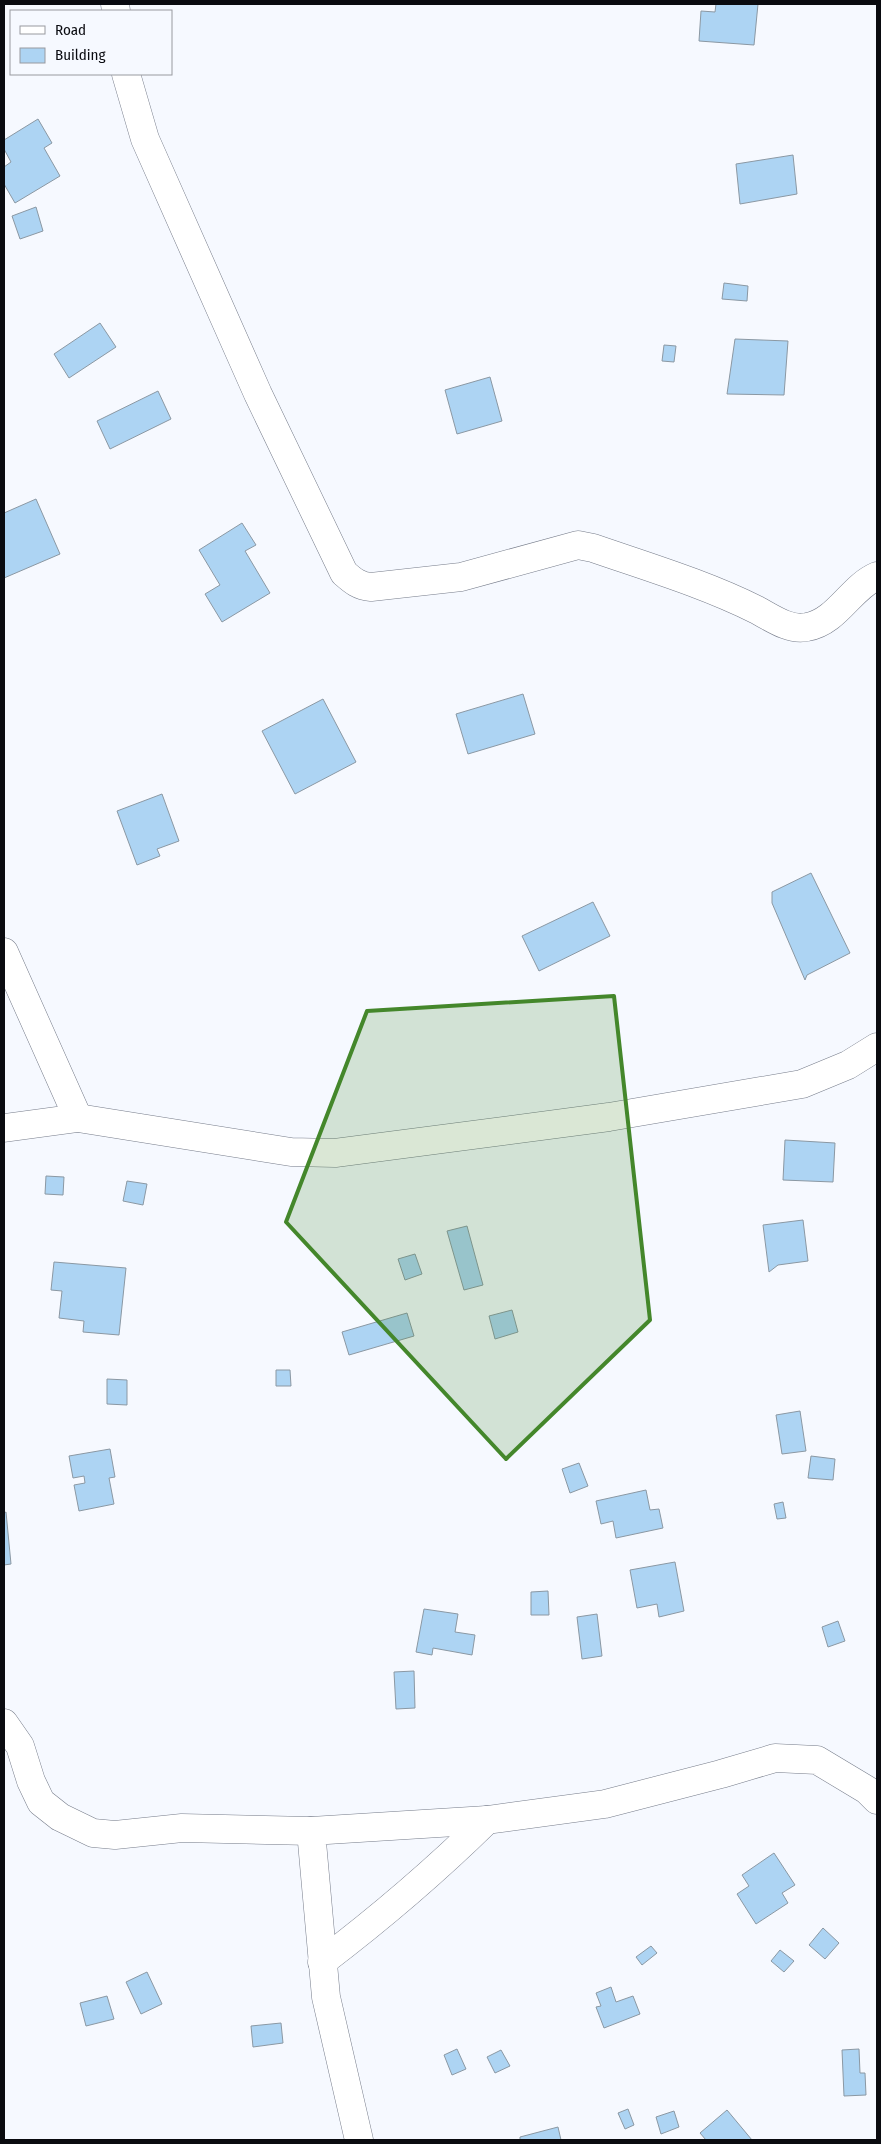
<svg xmlns="http://www.w3.org/2000/svg" width="881" height="2144" viewBox="0 0 881 2144" font-family="'Fira Sans Condensed',sans-serif">
	<style>
		.building { fill: #add4f3; stroke: #8b98a3 }
		.lines { fill: none; stroke-linecap: round; stroke-linejoin: round }
		.minor-casing { stroke: #767c8a; stroke-width: 29 }
		.minor { stroke: #fff; stroke-width: 28 }
		.marked { fill: #44872b; fill-opacity: 0.2; stroke: #44872b; stroke-width: 4; stroke-linejoin: round }
	</style>
	<rect width="100%" height="100%" fill="#f6f9ff"/>
	<g class="building">
		<polygon points="716,4 758,4 754,45 699,41 701,11 715,12"/>
		<polygon points="38,119 52,143 44,148 60,176 15,203 4,184 4,167 11,162 4,149 4,140"/>
		<polygon points="793,155 797,194 740,204 736,164"/>
		<polygon points="36,207 43,231 20,239 12,216"/>
		<polygon points="724,283 748,286 747,301 722,299"/>
		<polygon points="100,323 116,347 69,378 54,354"/>
		<polygon points="735,339 788,341 784,395 727,394"/>
		<polygon points="664,345 676,346 674,362 662,361"/>
		<polygon points="490,377 502,421 457,434 445,390"/>
		<polygon points="158,391 171,419 110,449 97,421"/>
		<polygon points="36,499 60,554 4,578 4,513"/>
		<polygon points="242,523 256,545 245,551 270,593 222,622 205,594 220,585 199,550"/>
		<polygon points="523,694 535,734 468,754 456,714"/>
		<polygon points="323,699 356,762 295,794 262,731"/>
		<polygon points="162,794 179,841 157,849 160,856 137,865 117,811"/>
		<polygon points="811,873 850,953 807,975 805,980 772,903 772,892"/>
		<polygon points="593,902 610,936 539,971 522,936"/>
		<polygon points="785,1140 835,1143 833,1182 783,1180"/>
		<polygon points="46,1176 64,1177 63,1195 45,1194"/>
		<polygon points="127,1181 147,1184 143,1205 123,1201"/>
		<polygon points="803,1220 808,1261 778,1265 769,1272 763,1225"/>
		<polygon points="467,1226 483,1285 464,1290 447,1231"/>
		<polygon points="415,1254 422,1274 405,1280 398,1259"/>
		<polygon points="54,1262 126,1268 119,1335 83,1332 84,1321 59,1318 62,1291 51,1290"/>
		<polygon points="512,1310 518,1332 495,1339 489,1316"/>
		<polygon points="407,1313 414,1336 349,1355 342,1332"/>
		<polygon points="276,1370 290,1370 291,1386 276,1386"/>
		<polygon points="107,1379 127,1380 127,1405 107,1404"/>
		<polygon points="800,1411 806,1451 782,1454 776,1415"/>
		<polygon points="110,1449 115,1477 109,1478 114,1504 79,1511 74,1485 85,1483 84,1476 73,1478 69,1456"/>
		<polygon points="811,1456 835,1459 833,1480 808,1478"/>
		<polygon points="579,1463 588,1486 570,1493 562,1469"/>
		<polygon points="646,1490 650,1510 659,1509 663,1528 616,1538 613,1521 601,1524 596,1501"/>
		<polygon points="783,1502 786,1518 777,1519 774,1504"/>
		<polygon points="6,1512 11,1564 4,1565 4,1513"/>
		<polygon points="675,1562 684,1611 659,1617 657,1604 637,1608 630,1570"/>
		<polygon points="548,1591 549,1615 531,1615 531,1592"/>
		<polygon points="424,1609 458,1614 455,1632 475,1635 472,1655 433,1648 432,1655 416,1652"/>
		<polygon points="597,1614 602,1656 582,1659 577,1617"/>
		<polygon points="838,1621 845,1641 828,1647 822,1627"/>
		<polygon points="414,1671 415,1708 396,1709 394,1672"/>
		<polygon points="774,1853 795,1885 782,1893 788,1903 756,1924 737,1894 749,1886 742,1875"/>
		<polygon points="823,1928 839,1943 825,1959 809,1945"/>
		<polygon points="651,1946 657,1953 642,1965 636,1957"/>
		<polygon points="780,1950 794,1961 784,1972 771,1961"/>
		<polygon points="147,1972 162,2004 141,2014 126,1982"/>
		<polygon points="611,1987 616,2002 633,1996 640,2014 604,2028 596,2007 601,2006 596,1993"/>
		<polygon points="107,1996 114,2019 86,2026 80,2003"/>
		<polygon points="281,2023 283,2043 253,2047 251,2026"/>
		<polygon points="457,2049 466,2069 452,2075 444,2055"/>
		<polygon points="859,2049 860,2073 865,2073 866,2095 844,2096 842,2050"/>
		<polygon points="501,2050 510,2066 495,2073 487,2057"/>
		<polygon points="628,2109 634,2125 625,2129 618,2113"/>
		<polygon points="727,2110 752,2140 706,2140 700,2133"/>
		<polygon points="674,2111 679,2127 661,2134 656,2117"/>
		<polygon points="558,2127 561,2140 520,2140 520,2137"/>
	</g>
	<g class="lines">
		<defs>
			<g id="minor">
				<polyline points="115,4 116,11"/>
				<path d="M126,74L145,139L258,394L344,573C353,581 359,586 371,587L461,577L578,545L593,548C648,567 705,584 757,610C772,618 790,631 807,627C837,622 851,587 877,576"/>
				<polyline points="4,952 78,1118"/>
				<polyline points="4,1128 78,1118 291,1152 335,1153 609,1117 802,1084 848,1065 877,1047"/>
				<polyline points="4,1723 20,1746 31,1781 41,1802 60,1817 93,1833 115,1835 182,1828 311,1831"/>
				<path d="M322,1962C380,1918 435,1871 487,1820"/>
				<polyline points="359,2140 326,1997 311,1831 487,1820 605,1804 721,1774 775,1758 817,1760 867,1790 877,1800"/>
			</g>
		</defs>
		<use href="#minor" class="minor-casing"/>
		<use href="#minor" class="minor"/>
	</g>
	<path class="marked" d="M614,996L650,1320L506,1459L286,1222L367,1011Z"/>
	<rect width="881" height="2144" fill="none" stroke="#0a0b10" stroke-width="10"/>
	<rect x="10" y="10" width="162" height="65" fill="#f6f9ff" stroke="#989a9f"/>
	<rect x="20" y="26" width="25" height="8" fill="#ffffff" stroke="#989a9f"/>
	<text x="55" y="35" font-size="15" fill="#0a0b10">Road</text>
	<rect x="20" y="48" width="25" height="15" fill="#add4f3" stroke="#989a9f"/>
	<text x="55" y="60" font-size="15" fill="#0a0b10">Building</text>
</svg>
